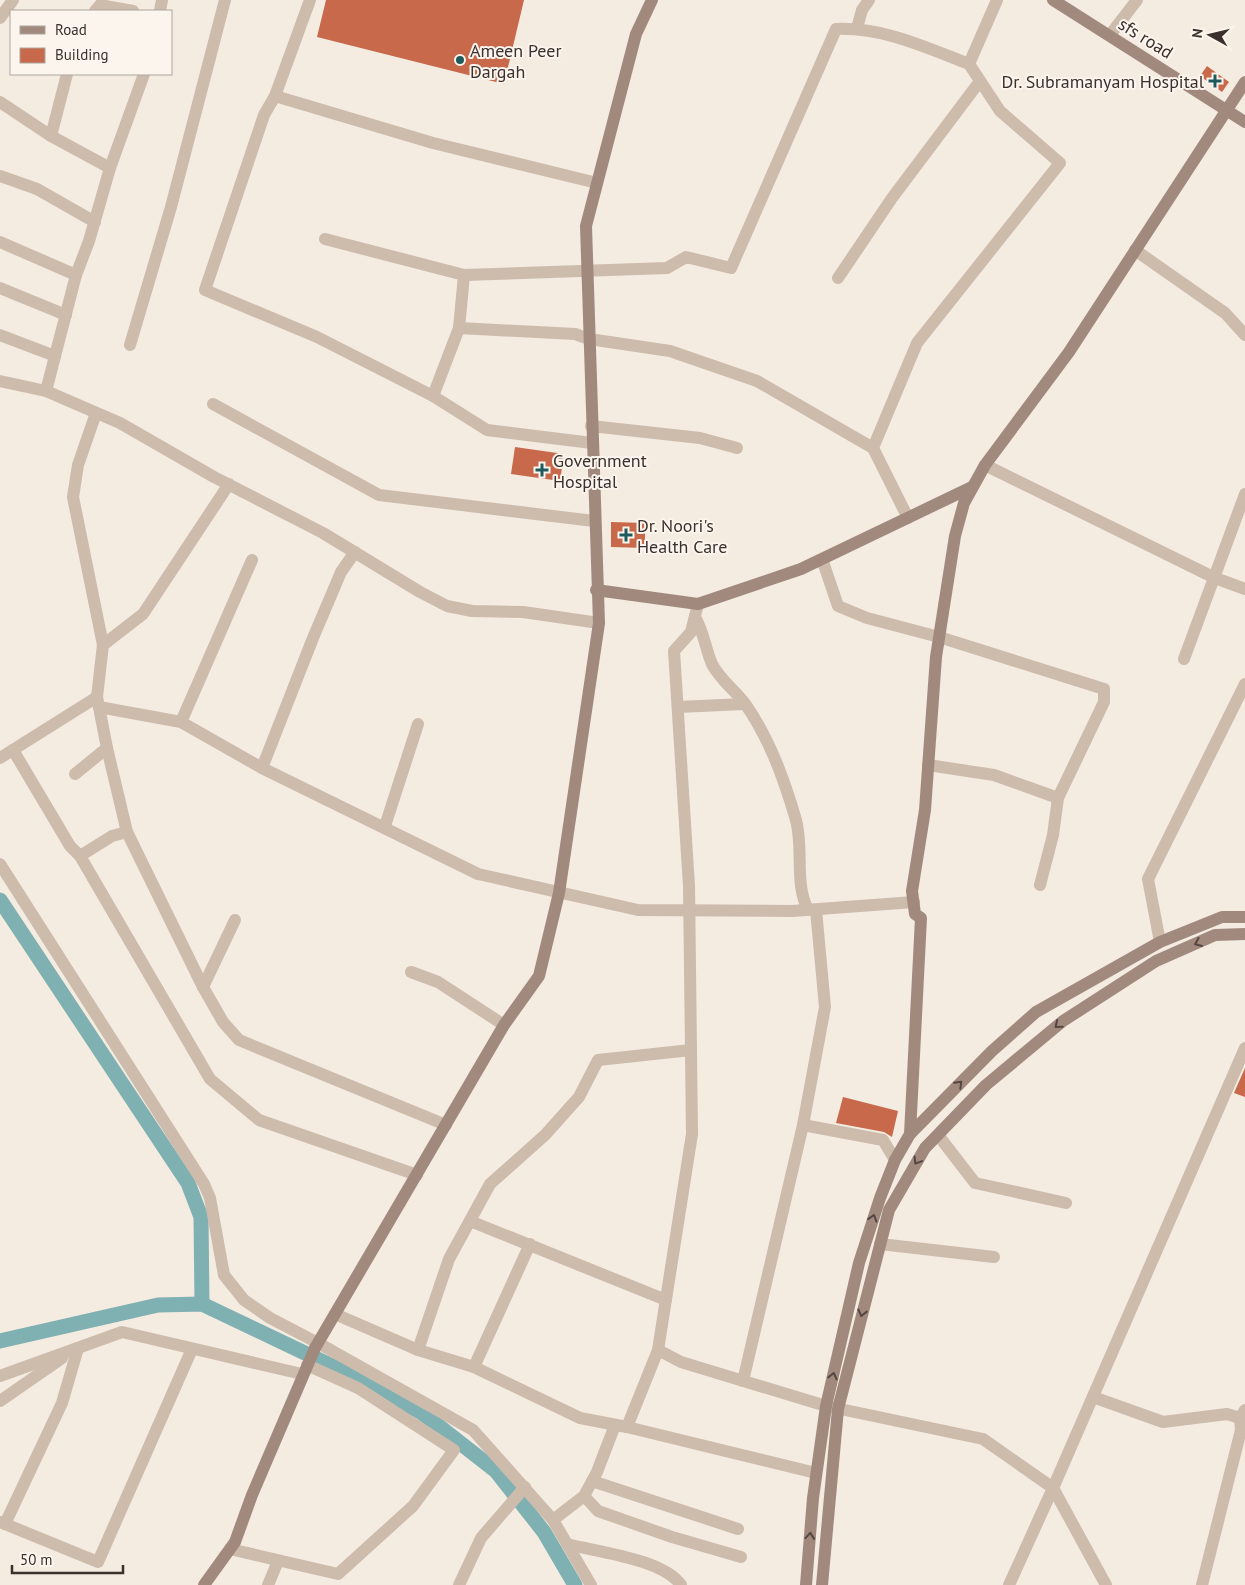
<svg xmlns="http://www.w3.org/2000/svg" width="1245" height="1585" viewBox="0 0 1245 1585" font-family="'PT Sans',sans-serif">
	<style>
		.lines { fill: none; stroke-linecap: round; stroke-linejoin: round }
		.canal { stroke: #7fb0b2; stroke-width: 15 }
		.building { fill: #c8694b }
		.street { stroke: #cdbbac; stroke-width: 12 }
		.secondary { stroke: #a18a7d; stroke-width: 12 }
		.oneway { stroke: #544640 }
		.poi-dot { fill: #1f5a5e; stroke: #fbf5ee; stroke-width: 2 }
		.labels { text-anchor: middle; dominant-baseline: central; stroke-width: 4; stroke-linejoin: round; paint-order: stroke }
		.street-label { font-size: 18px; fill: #3b302b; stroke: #fbf5ee }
		.poi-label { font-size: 18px; fill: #3b302b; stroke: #fbf5ee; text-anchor: start }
	</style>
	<rect width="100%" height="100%" fill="#f4ebe1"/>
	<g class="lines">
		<g class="canal">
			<polyline points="0,900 188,1183 201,1217 202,1304"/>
			<polyline points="0,1341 158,1305 202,1304 353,1376 422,1413 496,1471 544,1532 575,1585"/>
		</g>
	</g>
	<g class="building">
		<polygon points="326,0 524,0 504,84 317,37"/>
		<polygon points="1207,66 1229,82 1222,92 1200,76"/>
		<polygon points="515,447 564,454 560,481 511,474"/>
		<polygon points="611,522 645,523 645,548 611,547"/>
		<polygon points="1245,1068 1245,1097 1234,1093"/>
		<polygon points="843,1097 898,1111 892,1137 884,1132 836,1123"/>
	</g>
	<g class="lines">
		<g class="street">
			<polyline points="95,11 100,5 133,11"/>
			<polyline points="160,11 162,0"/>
			<polyline points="0,18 13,0"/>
			<polyline points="857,28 862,10 869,0"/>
			<polyline points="1110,35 1137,0"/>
			<polyline points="275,96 310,0"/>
			<polyline points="0,102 51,136 110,168"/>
			<polyline points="51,136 67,74"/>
			<polyline points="0,176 37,189 95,222"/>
			<path d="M325,239L464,275L667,268L686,257L731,268L836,29C883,27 925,47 969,64L997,0"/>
			<polyline points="0,242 76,275"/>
			<polyline points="1135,250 1225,313 1245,335"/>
			<polyline points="838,278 892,198 980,81"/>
			<polyline points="0,288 66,315"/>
			<polyline points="459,328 575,334 589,339 670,351 757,381 873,448"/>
			<polyline points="0,335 55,356"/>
			<polyline points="130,345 171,207 225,0"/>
			<polyline points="0,381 46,391 76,275 89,241 110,168 144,74"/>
			<polyline points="46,391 120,423 214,477 323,533 420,592 447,606 472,611 523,612 599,623"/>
			<polyline points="433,396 459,328 464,275"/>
			<polyline points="213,404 379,495 594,521"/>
			<polyline points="96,413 78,465 73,497 103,645"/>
			<polyline points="591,426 700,438 737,448"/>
			<polyline points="592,443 487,430 433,396 317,337 205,290 264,115 275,96 433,143 597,183"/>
			<polyline points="985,465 1215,578 1245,589"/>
			<polyline points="908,518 873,448 917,343 1060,163 1000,111 969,64"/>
			<polyline points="355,552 341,572 313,638 262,768 478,874 638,910 792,911 914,902"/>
			<polyline points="822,559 838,606 867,618 939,637 1104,689 1104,702 1058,798 1053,835 1040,885"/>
			<path d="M695,617C704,632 705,648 712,664C720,680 736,691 746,705C770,740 784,779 796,820C804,850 794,882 808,910H816L825,1007L803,1125L743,1381"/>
			<polyline points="1184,659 1245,494"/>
			<polyline points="97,697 103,645 143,614 229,484"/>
			<polyline points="99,707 181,722 252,560"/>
			<polyline points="678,707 744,704"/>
			<polyline points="181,722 262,768"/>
			<polyline points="107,748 127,832 203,987 223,1022 239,1040 446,1125"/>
			<polyline points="13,750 70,846 80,856 210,1079 259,1120 417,1175"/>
			<polyline points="0,758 97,697 107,748 75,774"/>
			<polyline points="928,765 994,775 1058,798"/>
			<polyline points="385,826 418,724"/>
			<polyline points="80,856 112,836 127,832"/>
			<polyline points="0,864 204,1184 210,1198 224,1275 244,1300 270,1318 318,1343 473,1430 553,1520 591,1585"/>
			<polyline points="1160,942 1148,879 1245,684"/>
			<polyline points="411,972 438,982 504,1025"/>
			<polyline points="203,987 235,920"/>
			<polyline points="803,1125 883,1140 895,1160"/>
			<polyline points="938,1135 975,1183 1066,1203"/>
			<polyline points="470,1221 666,1300"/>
			<polyline points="880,1244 994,1257"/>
			<polyline points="335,1314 418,1350 474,1367 580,1418 627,1427 816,1473"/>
			<polyline points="418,1350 449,1259 490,1184 545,1135 579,1097 598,1060 691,1050"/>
			<polyline points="658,1350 681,1362 826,1406 983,1439 1053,1488 1009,1585"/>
			<polyline points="474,1367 530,1244"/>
			<polyline points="0,1376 122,1332 302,1374"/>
			<polyline points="1093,1397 1163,1422 1227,1414 1240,1418"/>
			<polyline points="0,1401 62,1358"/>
			<polyline points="627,1427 658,1350 692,1134 689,886 674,651 691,632 698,604"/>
			<polyline points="592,1481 738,1529"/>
			<polyline points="584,1496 598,1511 672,1537 741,1557"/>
			<polyline points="553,1520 584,1496 597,1472 615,1425"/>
			<polyline points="0,1522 98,1562 192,1349"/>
			<polyline points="5,1524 62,1403 78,1348"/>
			<path d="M567,1544C598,1552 663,1559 681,1585"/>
			<polyline points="230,1549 338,1574 413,1506 454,1450 358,1388 307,1365"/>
			<polyline points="268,1585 278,1561"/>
			<polyline points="459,1585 481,1538 525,1487"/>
			<polyline points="1106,1585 1053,1488 1245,1048"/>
			<polyline points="1202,1585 1241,1430 1240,1418 1245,1410"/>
		</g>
		<g class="secondary">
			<polyline points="1053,0 1245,122"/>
			<polyline points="596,590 698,604 801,569 972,487"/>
			<polyline points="910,1134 921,918 915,914 912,891 925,810 936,657 955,536 964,503 985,465 1069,352 1245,82"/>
			<polyline points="204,1585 235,1542 252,1495 315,1348 504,1025 539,976 559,893 599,623 586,226 636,34 652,0"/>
			<polyline points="806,1585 813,1498 826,1406 859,1263 880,1198 895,1160 910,1134 992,1051 1036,1012 1160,942 1222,917 1245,917"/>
			<polyline points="822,1585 838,1409 889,1210 925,1148 986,1085 1063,1021 1156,961 1215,935 1245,934"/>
		</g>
	</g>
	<defs><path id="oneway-chevron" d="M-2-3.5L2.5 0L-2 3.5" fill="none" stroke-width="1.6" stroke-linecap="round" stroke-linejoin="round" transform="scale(1.25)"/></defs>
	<g class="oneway">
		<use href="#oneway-chevron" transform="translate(1198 943) rotate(157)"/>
		<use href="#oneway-chevron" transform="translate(1058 1025) rotate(141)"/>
		<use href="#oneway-chevron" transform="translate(959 1084) rotate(-45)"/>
		<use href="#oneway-chevron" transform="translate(917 1161) rotate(121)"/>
		<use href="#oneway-chevron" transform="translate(873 1218) rotate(-73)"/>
		<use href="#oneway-chevron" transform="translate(862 1313) rotate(104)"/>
		<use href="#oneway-chevron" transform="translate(833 1376) rotate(-77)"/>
		<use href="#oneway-chevron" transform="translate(810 1536) rotate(-85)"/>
	</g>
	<g class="poi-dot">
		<circle cx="460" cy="60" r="5"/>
		<path d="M1212.5 73.5h5v5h5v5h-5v5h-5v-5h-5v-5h5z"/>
		<path d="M539.5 462.5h5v5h5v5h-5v5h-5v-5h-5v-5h5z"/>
		<path d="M623.5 527.5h5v5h5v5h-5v5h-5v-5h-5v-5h5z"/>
	</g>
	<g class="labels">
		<g class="street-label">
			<text transform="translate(1146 38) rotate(32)">sfs road</text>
		</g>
		<g class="poi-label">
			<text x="470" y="50">Ameen Peer<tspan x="470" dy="21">Dargah</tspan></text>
			<text x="1204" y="81" text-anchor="end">Dr. Subramanyam Hospital</text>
			<text x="553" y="460">Government<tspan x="553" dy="21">Hospital</tspan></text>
			<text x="637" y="525">Dr. Noori's<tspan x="637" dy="21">Health Care</tspan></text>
		</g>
	</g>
	<rect x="10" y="10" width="162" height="65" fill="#fbf5ee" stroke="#aea6a0"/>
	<rect x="20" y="26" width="25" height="8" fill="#a18a7d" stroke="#aea6a0"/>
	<text x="55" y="35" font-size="15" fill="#3b302b">Road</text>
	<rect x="20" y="48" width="25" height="15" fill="#c8694b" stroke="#aea6a0"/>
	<text x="55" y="60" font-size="15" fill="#3b302b">Building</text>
	<g transform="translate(1210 35) rotate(278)" stroke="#fbf5ee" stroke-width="4" paint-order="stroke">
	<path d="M0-4L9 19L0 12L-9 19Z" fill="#3b302b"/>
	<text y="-8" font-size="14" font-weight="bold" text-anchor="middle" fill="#3b302b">N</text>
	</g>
	<path d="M12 1565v8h111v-8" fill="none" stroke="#3b302b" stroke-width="2.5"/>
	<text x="20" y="1565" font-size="15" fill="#3b302b" stroke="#fbf5ee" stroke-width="4" paint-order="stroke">50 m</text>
</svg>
